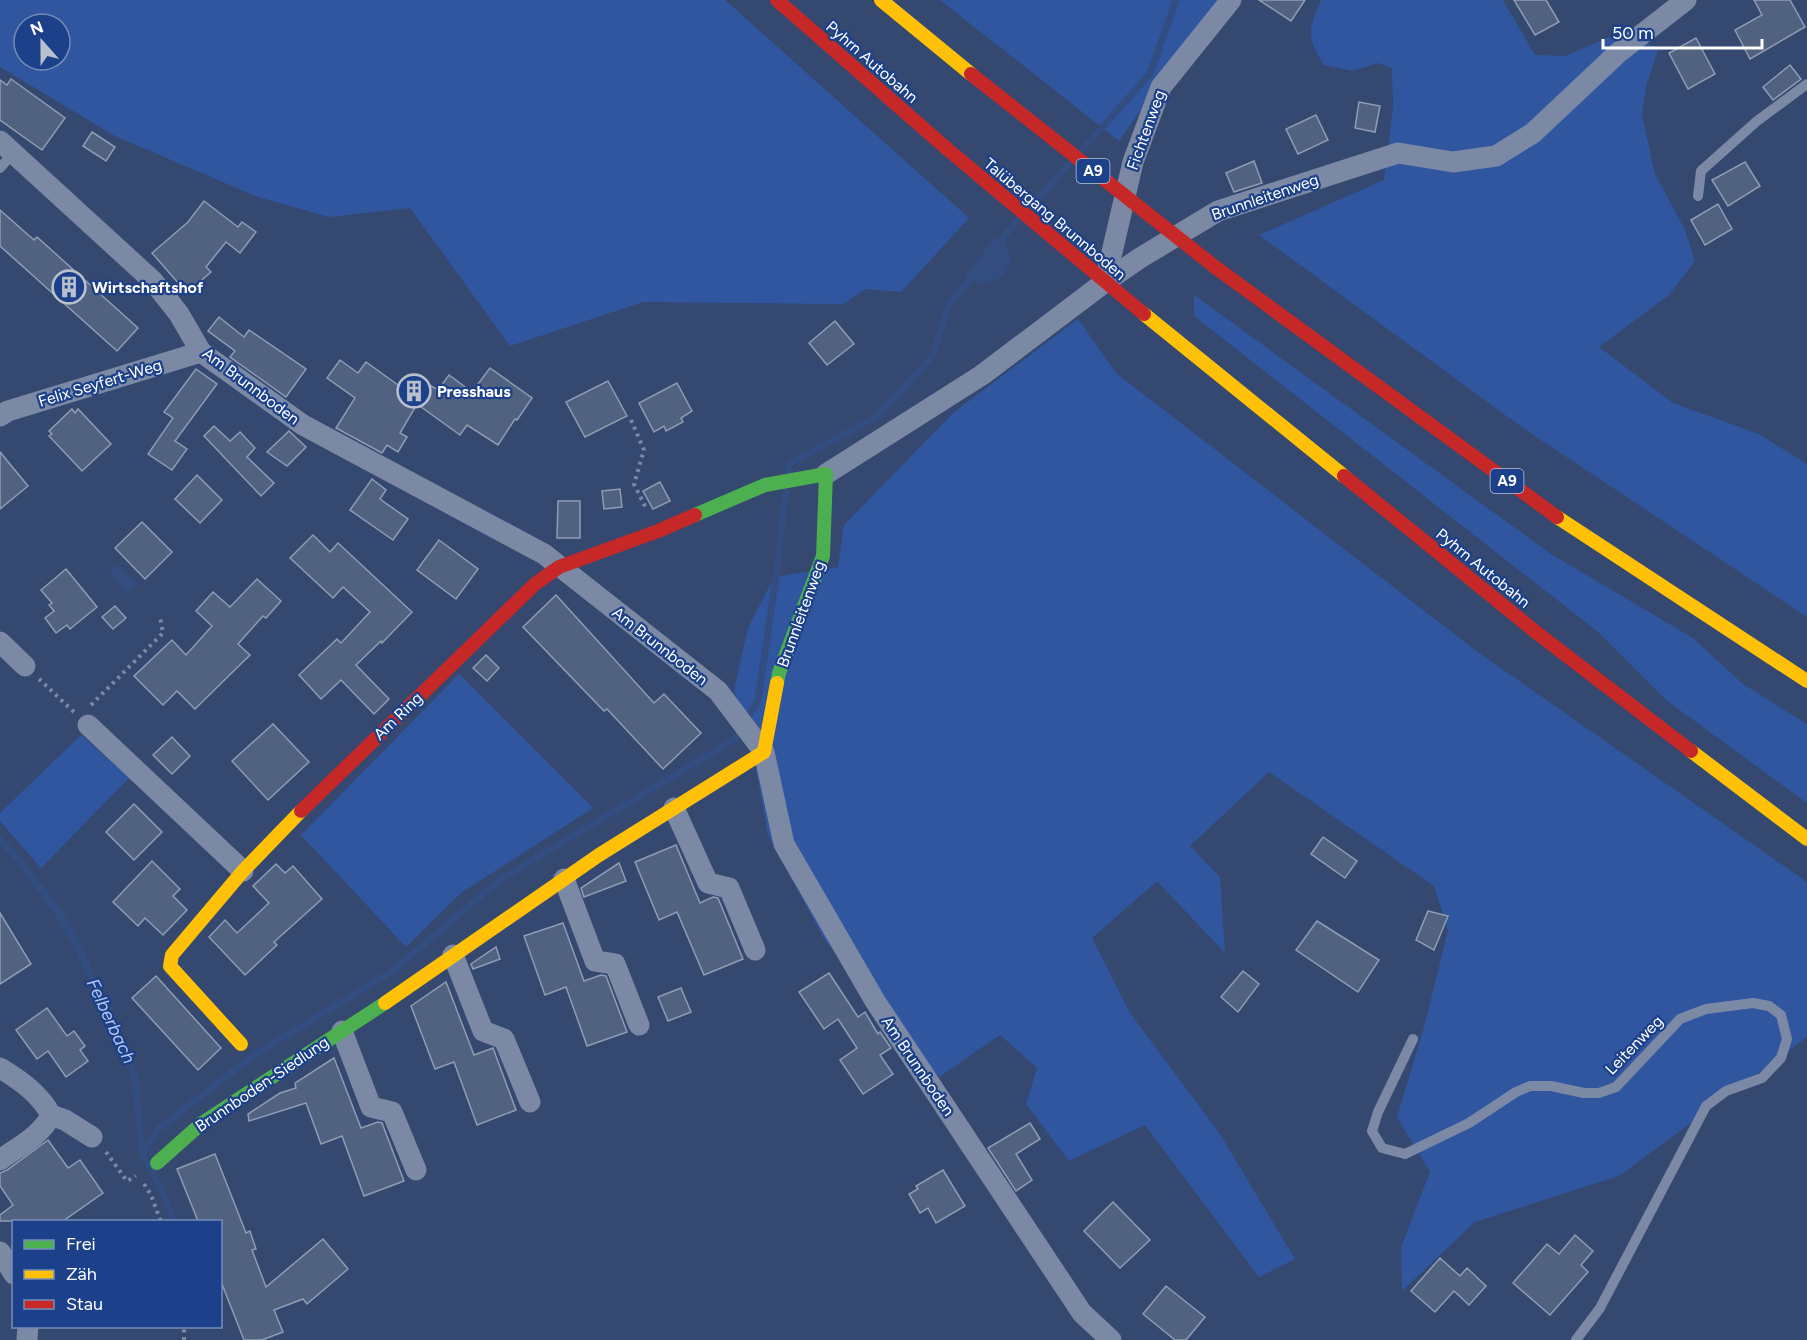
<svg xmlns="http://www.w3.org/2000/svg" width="1807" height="1340" viewBox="0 0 1807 1340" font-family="Figtree,sans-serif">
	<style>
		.green { fill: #3056a0; fill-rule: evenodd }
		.water { fill: #334d81 }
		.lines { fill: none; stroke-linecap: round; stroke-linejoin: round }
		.stream { stroke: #334d81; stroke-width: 7 }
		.building { fill: #516180; stroke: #8f9cb3; stroke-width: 1.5 }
		.path { stroke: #7b89a5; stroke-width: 4; stroke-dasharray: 3 4.5; stroke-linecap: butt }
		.lane { stroke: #7b89a5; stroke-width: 10 }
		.street { stroke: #7b89a5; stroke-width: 21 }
		.fast { stroke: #4caf50; stroke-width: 14 }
		.slow { stroke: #ffc107; stroke-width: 14 }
		.jam { stroke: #c62828; stroke-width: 14 }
		.jam-bridge { stroke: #c62828; stroke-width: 14 }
		.labels { text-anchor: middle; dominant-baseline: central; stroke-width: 4.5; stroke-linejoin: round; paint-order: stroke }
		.shield { fill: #1c4089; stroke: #bbc6dc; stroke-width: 1.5 }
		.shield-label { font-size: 15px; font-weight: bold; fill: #fff }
		.street-label { font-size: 16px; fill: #fff; stroke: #1c4089 }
		.poi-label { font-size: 16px; font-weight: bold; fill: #fff; stroke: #1c4089; text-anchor: start }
		.water-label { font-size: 18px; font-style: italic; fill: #b2c9f3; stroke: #1c4089 }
	</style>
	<rect width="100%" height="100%" fill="#344870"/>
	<g class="green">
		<path d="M0,0H725L969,218L901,292L866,289L843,304L643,302L510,346L410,208L329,217L258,197L115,136L0,67ZM24,24H60V60H24Z"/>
		<polygon points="940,0 1218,0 1119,141"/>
		<path d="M1321,0H1503L1535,55L1565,56L1626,30L1658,50L1647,83L1642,115L1655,174L1685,230L1695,261L1669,295L1599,347L1673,403L1759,434L1807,464V617L1523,428L1259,235L1384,180L1393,107L1392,68L1378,63L1353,71L1324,65C1306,36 1308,30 1321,0Z"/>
		<polygon points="1194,295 1551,554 1693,638 1743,684 1807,724 1807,803 1666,700 1598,632 1194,316"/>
		<polygon points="1078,319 1116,373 1475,650 1807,882 1807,1037 1619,1176 1475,1222 1402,1291 1401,1247 1430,1172 1397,1117 1424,1027 1448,930 1434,886 1269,772 1190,846 1220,877 1225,953 1157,881 1092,938 1130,1013 1220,1134 1295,1259 1259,1277 1145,1125 1069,1161 1026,1104 1037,1068 1000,1035 939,1077 824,939 768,835 753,752 734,690 748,628 774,577 838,567 844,525 953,413"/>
		<polygon points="459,674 593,808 461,893 406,947 301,835"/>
		<polygon points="81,735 129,778 41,868 0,821 0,813"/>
	</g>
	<g class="water">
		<polygon points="994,238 1006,243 1012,261 1002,277 982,285 965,277"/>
		<polygon points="118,564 137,584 127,592 109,573"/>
		<polygon points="0,835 22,858 65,915 83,948 139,1076 144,1143 147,1156 167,1194 177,1221 170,1221 162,1197 139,1154 131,1078 120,1047 107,1025 76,951 58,920 18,864 0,846"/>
	</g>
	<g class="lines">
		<g class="stream">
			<polyline points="1081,151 1150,74 1176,0"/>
			<polyline points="1030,207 1069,164"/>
			<polyline points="995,247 1019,219"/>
			<polyline points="788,472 789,464 876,417 933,356 948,306 975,273"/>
			<polyline points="143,1153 157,1130 254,1055 391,972 501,879 735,739 758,700 777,569 786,489"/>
		</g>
	</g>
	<g class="building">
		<polygon points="1259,0 1305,0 1291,21"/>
		<polygon points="1514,0 1546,0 1559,22 1535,35"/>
		<polygon points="1754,0 1790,0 1805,27 1750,59 1735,30 1762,15"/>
		<polygon points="1696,38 1715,74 1688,89 1669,53"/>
		<polygon points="1790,65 1801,79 1773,100 1763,87"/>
		<polygon points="11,79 65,118 42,150 0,120 0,80 7,85"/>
		<polygon points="1359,102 1380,106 1375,132 1355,128"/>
		<polygon points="1316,115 1328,140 1298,154 1286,129"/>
		<polygon points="92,132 115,147 106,161 83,146"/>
		<polygon points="1254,161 1262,183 1234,192 1226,173"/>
		<polygon points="1745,162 1760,186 1728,206 1712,180"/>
		<polygon points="204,201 238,227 242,222 256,232 240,253 226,242 206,267 211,272 187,293 152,253 188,222"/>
		<polygon points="1718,204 1732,229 1705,245 1691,220"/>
		<polygon points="0,210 34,240 37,237 138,328 117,351 0,246"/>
		<polygon points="219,317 244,337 249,330 306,369 286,397 230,357 235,351 208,331"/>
		<polygon points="835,321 854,344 827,365 809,343"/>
		<polygon points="340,360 358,373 366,362 405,390 414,376 438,390 449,375 472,392 490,368 532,398 517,420 515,419 498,445 467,425 460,435 417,404 400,433 407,437 398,452 387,445 382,453 336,428 355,398 327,378"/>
		<polygon points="196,369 217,384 175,441 187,449 172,470 148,454 173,418 164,412"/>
		<polygon points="608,381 627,416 585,437 566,402"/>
		<polygon points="677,383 692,411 681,418 683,422 666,431 664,426 654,432 639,403"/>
		<polygon points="72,409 75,413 78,409 111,444 82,471 49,436 52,434 49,431"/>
		<polygon points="214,426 230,441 240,432 255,448 247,457 274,483 261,496 204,436"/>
		<polygon points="289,431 306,447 287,466 267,452"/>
		<polygon points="0,452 28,486 0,509"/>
		<polygon points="197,475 222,500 200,523 175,499"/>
		<polygon points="372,479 386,490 380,499 408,519 393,540 350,510"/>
		<polygon points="660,482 670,501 653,509 643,491"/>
		<polygon points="620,489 622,507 604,509 602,491"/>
		<polygon points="558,501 580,501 580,538 557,538"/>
		<polygon points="142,522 172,552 145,579 115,548"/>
		<polygon points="313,535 330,552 338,543 412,612 382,643 381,641 356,665 389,699 374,714 341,680 321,699 299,675 337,639 341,643 370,612 343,587 333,598 290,558"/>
		<polygon points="439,540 478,569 456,599 417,570"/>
		<polygon points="66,569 97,607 70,629 67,625 56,633 45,618 54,611 49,605 52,603 41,590"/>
		<polygon points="257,579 281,601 266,618 263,616 238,644 250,655 195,709 177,691 163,705 134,676 172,640 186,655 212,626 196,611 213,592 230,607"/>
		<polygon points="556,595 654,703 664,694 701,733 663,769 607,709 604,711 523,627"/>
		<polygon points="115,606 126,618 113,629 102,617"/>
		<polygon points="486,655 499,668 487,681 473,668"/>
		<polygon points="273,724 309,762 268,800 232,761"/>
		<polygon points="172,737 190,756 172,774 153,755"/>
		<polygon points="134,804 162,832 134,860 106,832"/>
		<polygon points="1323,837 1357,861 1345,878 1311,854"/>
		<polygon points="676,845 700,903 713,897 718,898 743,959 704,975 677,912 659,920 635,862"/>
		<polygon points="152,861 180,889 173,896 187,910 163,935 145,918 138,926 113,902"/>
		<polygon points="619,863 626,881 584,897 581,888"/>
		<polygon points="276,864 285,873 293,866 322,899 274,942 277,945 245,975 209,937 225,920 237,933 269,903 253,886"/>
		<polygon points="1428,911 1448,916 1434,950 1416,940"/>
		<polygon points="0,913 31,964 0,984"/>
		<polygon points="1317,921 1379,960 1358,992 1296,950"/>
		<polygon points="563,923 584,981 601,975 606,976 627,1032 587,1046 566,987 545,995 524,936"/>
		<polygon points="496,947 500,959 473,969 471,964"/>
		<polygon points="1243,971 1259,984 1238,1012 1221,997"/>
		<polygon points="829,973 858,1017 865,1012 878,1034 880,1032 891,1048 880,1055 893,1074 863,1094 840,1060 857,1048 838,1019 824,1029 799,992"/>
		<polygon points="156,976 221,1048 198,1070 132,998"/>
		<polygon points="446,982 474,1055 493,1048 516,1110 477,1125 454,1062 435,1069 411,1006"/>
		<polygon points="681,988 691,1012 668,1021 658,997"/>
		<polygon points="47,1008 67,1036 74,1031 85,1046 80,1050 88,1061 66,1077 48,1051 37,1059 16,1030"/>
		<polygon points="334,1058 361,1128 378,1122 382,1123 404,1181 364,1196 342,1136 321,1144 306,1103 249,1121 248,1114 280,1093 296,1088 295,1083"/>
		<polygon points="1030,1123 1040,1139 1016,1154 1032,1180 1016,1191 988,1148"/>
		<polygon points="48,1140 68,1168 80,1160 103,1193 63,1221 0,1221 0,1215 13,1205 0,1186 0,1173 7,1170"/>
		<polygon points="215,1154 246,1233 250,1231 256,1249 252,1250 266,1287 323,1239 348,1269 307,1304 303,1299 274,1310 283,1332 262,1340 244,1340 220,1279 220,1221 198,1221 177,1169"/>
		<polygon points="943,1170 965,1206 936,1223 928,1208 920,1213 909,1194 918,1189 916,1186"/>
		<polygon points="1113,1202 1150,1240 1120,1268 1084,1231"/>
		<polygon points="1575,1235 1593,1251 1581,1265 1588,1272 1550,1315 1513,1283 1547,1244 1559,1254"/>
		<polygon points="1440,1258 1460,1276 1467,1268 1486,1286 1469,1305 1454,1291 1435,1312 1411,1291"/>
		<polygon points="1166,1286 1205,1317 1186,1340 1175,1340 1143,1314"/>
	</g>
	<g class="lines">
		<g class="path">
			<polyline points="631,420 644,450 634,484 647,510"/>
			<polyline points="39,679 75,713"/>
			<polyline points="91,705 163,633 160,617"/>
			<polyline points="106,1152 127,1181 136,1176"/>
			<polyline points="144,1184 151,1195 161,1222"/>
			<polyline points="184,1340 184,1326"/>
		</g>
		<g class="lane">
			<polyline points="0,168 13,153"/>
			<polyline points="1698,196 1701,171 1757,121 1807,84"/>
			<polyline points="1413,1039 1378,1112 1372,1131 1382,1148 1405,1154 1469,1123 1516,1092 1530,1086 1551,1086 1584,1093 1599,1093 1616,1087 1680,1019 1706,1009 1753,1003 1769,1006 1781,1015 1787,1039 1781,1058 1762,1078 1726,1091 1706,1106 1600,1308 1576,1340"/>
		</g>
		<g class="street">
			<polyline points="0,141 153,281 179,314 201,352 303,425 544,554 718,691 764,752 784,844 875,1001 1082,1313 1111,1340"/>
			<polyline points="1105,282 1133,162 1161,87 1231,0"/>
			<polyline points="0,416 8,411 201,352"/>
			<polyline points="826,474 982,375 1105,282 1140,258 1218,211 1398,153 1453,162 1496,156 1533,133 1618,53 1686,0"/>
			<polyline points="0,642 25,666"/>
			<polyline points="88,725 243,871"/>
			<polyline points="674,808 708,883 729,888 755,950"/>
			<polyline points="564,879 595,961 615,964 639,1025"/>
			<polyline points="453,955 483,1031 504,1039 530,1102"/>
			<polyline points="342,1031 371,1107 392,1112 416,1170"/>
			<path d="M0,1068C20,1080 40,1094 51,1115L65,1120L92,1137"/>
			<path d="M0,1160C18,1147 42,1135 51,1115"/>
			<polyline points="0,1252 14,1274"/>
			<polyline points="27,1340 28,1326"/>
		</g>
		<g class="fast">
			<polyline points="695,515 765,485 826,474 823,556 779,673 777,683"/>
			<polyline points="157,1163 202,1123 385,1003"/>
		</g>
		<g class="slow">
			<polyline points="881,0 971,74"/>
			<polyline points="1144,314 1344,476"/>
			<polyline points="1557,517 1807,681"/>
			<polyline points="1691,751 1807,839"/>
			<polyline points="385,1003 599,855 764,752 777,683"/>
			<polyline points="241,1044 170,966 172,955 243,871 301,811"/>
		</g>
		<g class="jam">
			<polyline points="777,0 946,148"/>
			<polyline points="1215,267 1557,517"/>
			<polyline points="1344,476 1537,633 1691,751"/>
			<polyline points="301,811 535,584 559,567 658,531 695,515"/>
		</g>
		<g class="jam-bridge">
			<polyline points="971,74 1215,267"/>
			<polyline points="946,148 1144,314"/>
		</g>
	</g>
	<defs>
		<symbol id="building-ring" viewBox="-11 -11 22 22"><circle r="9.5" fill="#1c4089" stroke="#b8bfcd" stroke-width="1.5"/><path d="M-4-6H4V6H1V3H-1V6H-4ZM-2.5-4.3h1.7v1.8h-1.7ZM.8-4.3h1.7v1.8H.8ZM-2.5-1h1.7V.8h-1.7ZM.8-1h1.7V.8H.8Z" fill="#b8bfcd"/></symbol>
	</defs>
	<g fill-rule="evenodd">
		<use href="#building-ring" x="50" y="268" width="38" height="38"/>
		<use href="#building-ring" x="395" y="372" width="38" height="38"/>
	</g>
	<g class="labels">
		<g class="shield">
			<rect x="1076.5" y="159" width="33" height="24" rx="4.5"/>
			<rect x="1490.5" y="469" width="33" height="24" rx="4.5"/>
		</g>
		<g class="shield-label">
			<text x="1093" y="171">A9</text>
			<text x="1507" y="481">A9</text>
		</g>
		<g class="street-label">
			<text transform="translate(872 62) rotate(41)">Pyhrn Autobahn</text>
			<text transform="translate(1146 130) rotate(-70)">Fichtenweg</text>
			<text transform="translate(1265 197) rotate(-19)">Brunnleitenweg</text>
			<text transform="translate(1055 219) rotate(40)">Talübergang Brunnboden</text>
			<text transform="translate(100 383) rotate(-17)">Felix Seyfert-Weg</text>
			<text transform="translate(251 386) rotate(37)">Am Brunnboden</text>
			<text transform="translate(1483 568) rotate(39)">Pyhrn Autobahn</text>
			<text transform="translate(801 614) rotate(-70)">Brunnleitenweg</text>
			<text transform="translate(660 646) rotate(38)">Am Brunnboden</text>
			<text transform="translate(398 716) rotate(-44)">Am Ring</text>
			<text transform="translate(1634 1045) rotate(-46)">Leitenweg</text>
			<text transform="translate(918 1066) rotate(56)">Am Brunnboden</text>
			<text transform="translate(262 1084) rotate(-34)">Brunnboden-Siedlung</text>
		</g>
		<g class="poi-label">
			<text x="92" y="287">Wirtschaftshof</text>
			<text x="437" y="391">Presshaus</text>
		</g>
		<g class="water-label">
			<text transform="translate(111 1021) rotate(65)">Felberbach</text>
		</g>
	</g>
	<rect x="12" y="1220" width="210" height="108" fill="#1c4089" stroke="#778cb8" stroke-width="1.5"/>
	<rect x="24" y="1240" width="30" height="9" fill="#4caf50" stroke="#778cb8" stroke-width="1.5"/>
	<text x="66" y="1250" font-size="18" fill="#ffffff">Frei</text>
	<rect x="24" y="1270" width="30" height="9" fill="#ffc107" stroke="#778cb8" stroke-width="1.5"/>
	<text x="66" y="1280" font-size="18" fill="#ffffff">Zäh</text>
	<rect x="24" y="1300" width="30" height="9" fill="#c62828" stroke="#778cb8" stroke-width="1.5"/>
	<text x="66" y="1310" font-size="18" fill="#ffffff">Stau</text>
	<g transform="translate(42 42) rotate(339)"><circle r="28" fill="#1c4089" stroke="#778cb8" stroke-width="1.5"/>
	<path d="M0-4.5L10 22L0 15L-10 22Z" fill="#b8bfcd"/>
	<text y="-9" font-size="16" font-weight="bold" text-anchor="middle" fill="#ffffff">N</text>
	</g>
	<path d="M1603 39v9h159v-9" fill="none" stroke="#ffffff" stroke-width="3"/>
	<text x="1612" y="39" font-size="18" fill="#ffffff" stroke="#1c4089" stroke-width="4.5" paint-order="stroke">50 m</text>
</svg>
